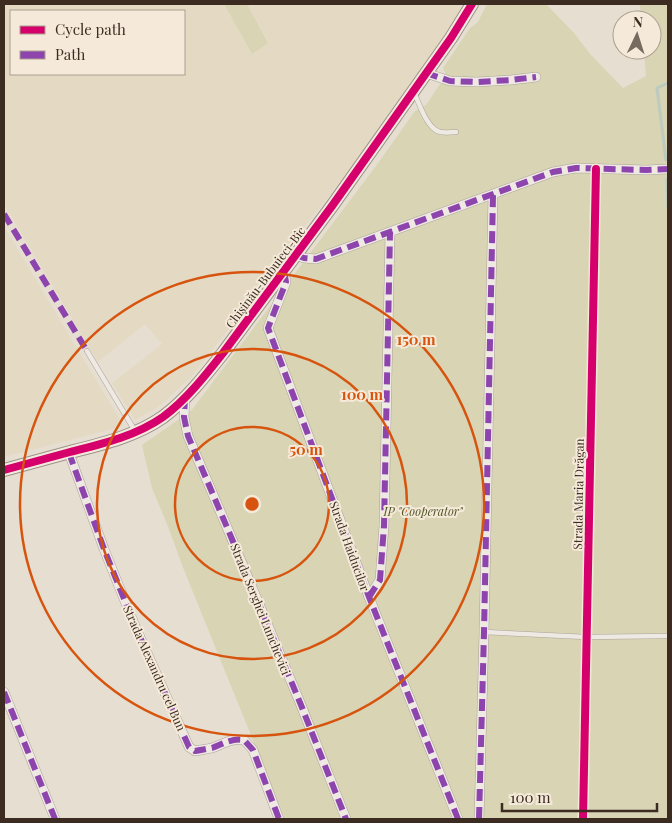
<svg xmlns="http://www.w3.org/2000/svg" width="672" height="823" viewBox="0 0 672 823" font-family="'Playfair Display',serif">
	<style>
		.farmland { fill: #e4dac3; fill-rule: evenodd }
		.green { fill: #d8d4b4 }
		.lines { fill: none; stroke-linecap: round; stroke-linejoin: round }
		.stream { stroke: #bccac0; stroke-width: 3 }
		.lane-casing { stroke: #aca399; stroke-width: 5.5 }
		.street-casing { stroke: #aca399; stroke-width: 10 }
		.secondary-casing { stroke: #9b938a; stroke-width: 14 }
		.lane { stroke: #eee9e3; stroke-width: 4.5 }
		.street { stroke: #eee9e3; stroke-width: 9 }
		.secondary { stroke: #eee9e3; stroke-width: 12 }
		.quiet { stroke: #8e44ad; stroke-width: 6; stroke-dasharray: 12 6; stroke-linecap: butt }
		.cycleway-casing { stroke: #f5ead9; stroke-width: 11 }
		.cycleway { stroke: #d6006c; stroke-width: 8 }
		.ring { fill: none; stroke: #d7540e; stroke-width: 2.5 }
		.labels { text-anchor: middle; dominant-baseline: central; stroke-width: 4; stroke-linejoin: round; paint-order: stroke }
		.street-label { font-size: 12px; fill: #3b2b21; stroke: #f5ead9 }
		.park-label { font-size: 12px; font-style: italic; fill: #515728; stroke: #f5ead9 }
		.centre { fill: #d7540e; stroke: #f5ead9; stroke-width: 2.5 }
		.ring-label { font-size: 15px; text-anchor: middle; font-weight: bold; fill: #d7540e; stroke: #f5ead9; stroke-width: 4; stroke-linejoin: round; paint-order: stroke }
	</style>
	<rect width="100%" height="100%" fill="#e6ded1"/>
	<g class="farmland">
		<path d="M4,4H224L252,54L268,42L247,4H462L453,24L344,177L295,239L245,308L191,377L161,405L135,420L112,383L162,344L145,324L98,362L4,204ZM11,11H184V74H11Z"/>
		<polygon points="4,226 91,372 124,426 4,457"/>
	</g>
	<g class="green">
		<polygon points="224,4 247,4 268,43 252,54"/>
		<polygon points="487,4 546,4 574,33 590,54 623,88 646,76 644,50 652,50 652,20 641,20 640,4 668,4 668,819 285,819 184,570 167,524 152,488 142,445 191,411 376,166 415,111 426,105 440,84 443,84 446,75 443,68 470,28 478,22"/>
	</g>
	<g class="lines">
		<g class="stream">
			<polyline points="666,160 657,88 668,83"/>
			<polyline points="667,179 668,207"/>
		</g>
		<defs>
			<g id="lane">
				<path d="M414,92C419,103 427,129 440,132C445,133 451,132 456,132"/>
				<polyline points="87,351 135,431"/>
				<polyline points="484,632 586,637 668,636"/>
			</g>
			<g id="street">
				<polyline points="426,73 450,81 477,82 511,80 536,77"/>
				<polyline points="296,255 304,258 316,259 553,172 576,168 646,170 668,169"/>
				<polyline points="284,271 286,282 268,328 369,597 458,819"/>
				<polyline points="185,397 184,417 188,436 229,532 301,705 346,819"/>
				<path d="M69,453L104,549L135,626L189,747L195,751C201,750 206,749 212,748C223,744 231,738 244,740L253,750L279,819"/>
				<polyline points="369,597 380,580 384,526 390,233"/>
				<polyline points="4,692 55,819"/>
				<polyline points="479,819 484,632 493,195"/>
				<polyline points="583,819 596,169"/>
			</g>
			<path id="secondary" d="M4,470C26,464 48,458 70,452C102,444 136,436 163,417C186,400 205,376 223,353L332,206L451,38L472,4"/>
		</defs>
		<use href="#lane" class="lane-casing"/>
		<use href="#street" class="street-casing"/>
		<use href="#secondary" class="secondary-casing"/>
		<use href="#lane" class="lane"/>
		<use href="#street" class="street"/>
		<use href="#secondary" class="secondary"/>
		<g class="quiet">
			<polyline points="426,73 450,81 477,82 511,80 536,77"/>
			<polyline points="4,214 87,351"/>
			<polyline points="296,255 304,258 316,259 553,172 576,168 646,170 668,169"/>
			<polyline points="284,271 286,282 268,328 369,597 458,819"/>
			<polyline points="185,397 184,417 188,436 229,532 301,705 346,819"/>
			<path d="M69,453L104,549L135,626L189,747L195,751C201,750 206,749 212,748C223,744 231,738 244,740L253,750L279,819"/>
			<polyline points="369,597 380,580 384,526 390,233"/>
			<polyline points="4,692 55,819"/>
			<polyline points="479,819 484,632 493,195"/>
		</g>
		<defs>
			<g id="cycleway">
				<path d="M4,470C26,464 48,458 70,452C102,444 136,436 163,417C186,400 205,376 223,353L332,206L451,38L472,4"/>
				<polyline points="583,819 596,169"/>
			</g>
		</defs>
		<use href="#cycleway" class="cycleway-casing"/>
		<use href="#cycleway" class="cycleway"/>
	</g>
	<g class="ring">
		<circle cx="252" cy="504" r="77"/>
		<circle cx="252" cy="504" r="155"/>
		<circle cx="252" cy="504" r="232"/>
	</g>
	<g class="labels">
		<g class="street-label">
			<text transform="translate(265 277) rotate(-53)">Chișinău-Bubuieci-Bîc</text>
			<text transform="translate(578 494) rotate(-89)">Strada Maria Drăgan</text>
			<text transform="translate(350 546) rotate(70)">Strada Haiducilor</text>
			<text transform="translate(261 609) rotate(68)">Strada Serghei Lunchevici</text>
			<text transform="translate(155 668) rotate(66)">Strada Alexandru cel Bun</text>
		</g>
		<g class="park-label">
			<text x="423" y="511">IP "Cooperator"</text>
		</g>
	</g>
	<circle cx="252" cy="504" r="8" class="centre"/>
	<g class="ring-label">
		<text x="416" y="345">150 m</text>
		<text x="362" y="400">100 m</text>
		<text x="306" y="455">50 m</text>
	</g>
	<rect width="672" height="823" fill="none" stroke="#3b2b21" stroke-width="10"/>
	<rect x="10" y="10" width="175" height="65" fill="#f5ead9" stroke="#ab9e8f"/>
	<rect x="20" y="26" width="25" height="8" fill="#d6006c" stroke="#ab9e8f"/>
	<text x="55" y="35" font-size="15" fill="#3b2b21">Cycle path</text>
	<rect x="20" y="51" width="25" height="8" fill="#8e44ad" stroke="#ab9e8f"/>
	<text x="55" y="60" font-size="15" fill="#3b2b21">Path</text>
	<g transform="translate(637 35) rotate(4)"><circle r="24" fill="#f5ead9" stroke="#ab9e8f"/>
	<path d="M0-4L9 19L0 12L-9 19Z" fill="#776a5f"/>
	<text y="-8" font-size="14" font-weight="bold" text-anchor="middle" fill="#3b2b21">N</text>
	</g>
	<path d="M502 803v8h155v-8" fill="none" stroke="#3b2b21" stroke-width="2.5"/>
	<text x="510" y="803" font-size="15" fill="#3b2b21" stroke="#f5ead9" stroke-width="4" paint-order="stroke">100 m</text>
</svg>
